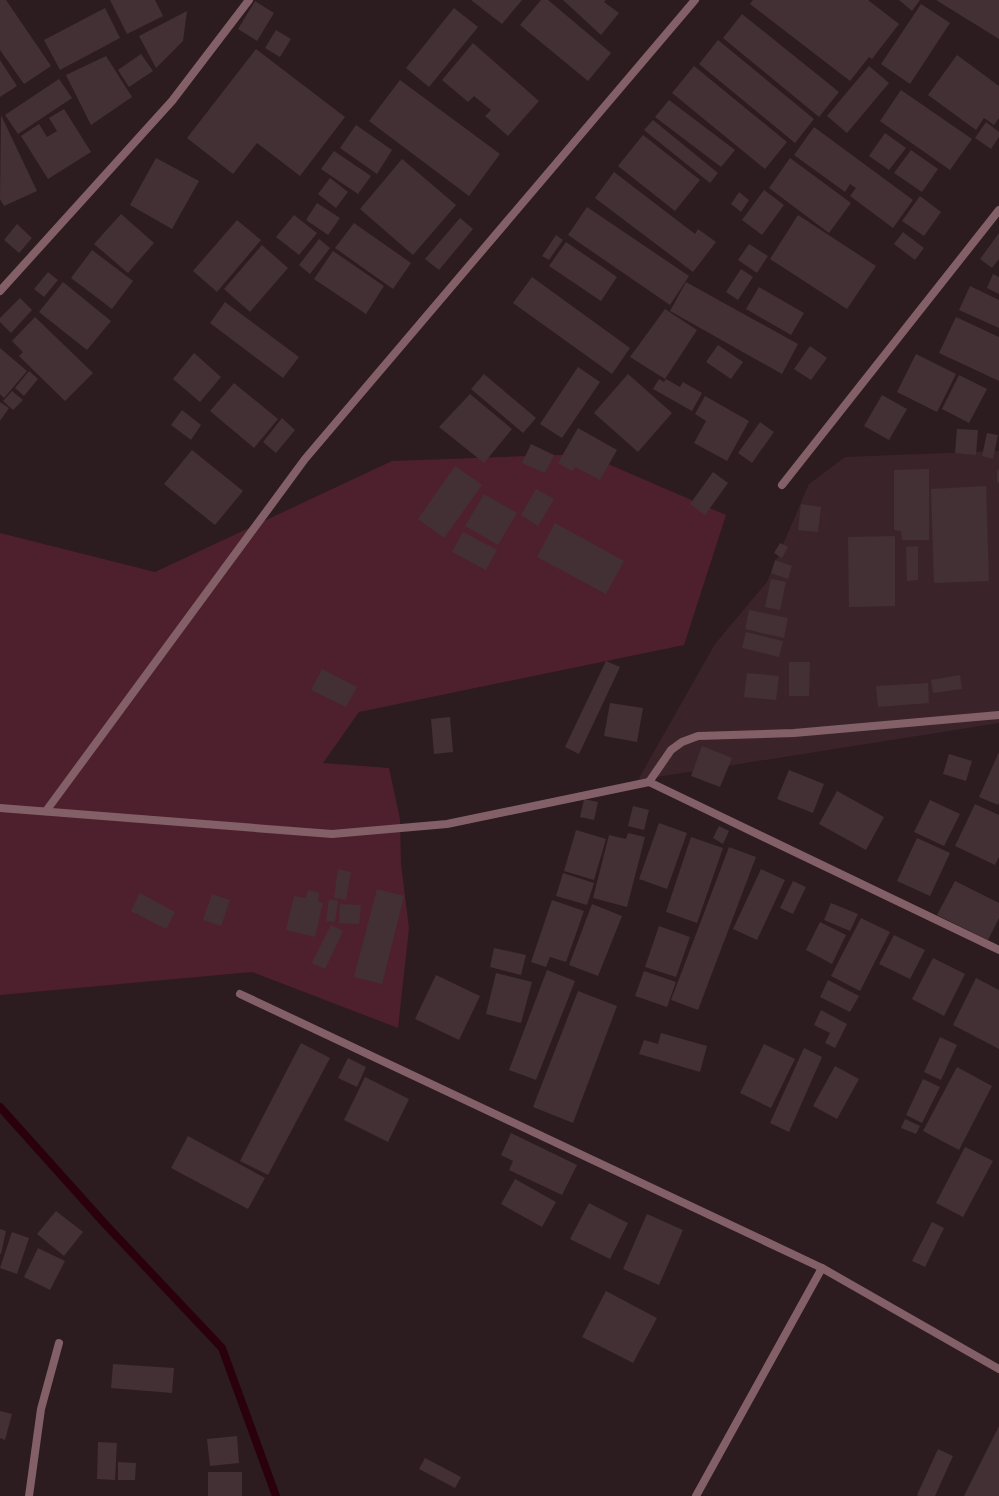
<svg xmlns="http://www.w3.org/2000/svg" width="999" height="1496" viewBox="0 0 999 1496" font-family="Commissioner,sans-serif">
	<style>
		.built { fill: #3b2429 }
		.green { fill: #4e202d }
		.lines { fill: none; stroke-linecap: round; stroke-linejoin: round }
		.stream { stroke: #2b000d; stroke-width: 8 }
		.building { fill: #423034 }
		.minor { stroke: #836068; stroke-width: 8 }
	</style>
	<rect width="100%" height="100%" fill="#2c1b1f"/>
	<polygon class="built" points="999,451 999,723 638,780 715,644 767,582 809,484 845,457"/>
	<polygon class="green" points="585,454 726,515 684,645 359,712 323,763 389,768 400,819 401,864 409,928 398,1028 252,972 0,995 0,533 155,572 392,461"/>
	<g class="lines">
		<polyline class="stream" points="0,1107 105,1224 222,1348 276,1496"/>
	</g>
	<g class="building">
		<polygon points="0,0 6,0 51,66 24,84 0,50"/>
		<polygon points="110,0 155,0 163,16 127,34"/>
		<polygon points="471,0 522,0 502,24"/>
		<polygon points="541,0 548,0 611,53 588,81 520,25"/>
		<polygon points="563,0 606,0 604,2 619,13 601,35"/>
		<polygon points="753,0 868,0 899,24 872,59 869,57 850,81 750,4"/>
		<polygon points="899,0 920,0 912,11"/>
		<polygon points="936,0 999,0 999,39"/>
		<polygon points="255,1 274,13 257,41 238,29"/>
		<polygon points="921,4 950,23 910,84 881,64"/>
		<polygon points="105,8 120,38 60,70 44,40"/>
		<polygon points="454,8 478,27 429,87 406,68"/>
		<polygon points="187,11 183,41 156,68 139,36"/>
		<polygon points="742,14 839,92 819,117 723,38"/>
		<polygon points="276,30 291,39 280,57 265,48"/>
		<polygon points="718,40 814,119 795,143 699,64"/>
		<polygon points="473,43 539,101 508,136 485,116 491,110 474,96 468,102 442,80"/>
		<polygon points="256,49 345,117 300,176 257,143 233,174 187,138"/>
		<polygon points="141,54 153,71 129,87 118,70"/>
		<polygon points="957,55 999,86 999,118 994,125 984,118 976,130 928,95"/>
		<polygon points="106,56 132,97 91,125 66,75"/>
		<polygon points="0,60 17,86 0,97"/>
		<polygon points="694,66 787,142 765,169 672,93"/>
		<polygon points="869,66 889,83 847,133 827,116"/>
		<polygon points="59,79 72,98 18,134 5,115"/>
		<polygon points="400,80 500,154 469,196 369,121"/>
		<polygon points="901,90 972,139 950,170 880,121"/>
		<polygon points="669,100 735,150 721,167 655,117"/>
		<polygon points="64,109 91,152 48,179 21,136 39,124 47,137 57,131 49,118"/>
		<polygon points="1,115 37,191 4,206 0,199"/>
		<polygon points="653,120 718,173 710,183 644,130"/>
		<polygon points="986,122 999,132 999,137 991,149 975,138"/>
		<polygon points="356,125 392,150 377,174 340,148"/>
		<polygon points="814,127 913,200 893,228 850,196 856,188 850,184 845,192 794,155"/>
		<polygon points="885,133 906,148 889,170 869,156"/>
		<polygon points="643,135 700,180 675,211 618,166"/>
		<polygon points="911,150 938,169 922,192 894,173"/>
		<polygon points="334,151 371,176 358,194 321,169"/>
		<polygon points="156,158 199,181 172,229 130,205"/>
		<polygon points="790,158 851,203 829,233 769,188"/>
		<polygon points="402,159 456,205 413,255 360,209"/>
		<polygon points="614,172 695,234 698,229 716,242 693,272 595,198"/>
		<polygon points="330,178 348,192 336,208 318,194"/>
		<polygon points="764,190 784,205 762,235 742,220"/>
		<polygon points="739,192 749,200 741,212 731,204"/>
		<polygon points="920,196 941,212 924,236 902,221"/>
		<polygon points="317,203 340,218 328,235 306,220"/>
		<polygon points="587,207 689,276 670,305 568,235"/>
		<polygon points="121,214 154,243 128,273 94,244"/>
		<polygon points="294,215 317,233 299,255 276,237"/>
		<polygon points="798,215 876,266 847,309 770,259"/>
		<polygon points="460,218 473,229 439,270 425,259"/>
		<polygon points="237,220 261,240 217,292 193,271"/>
		<polygon points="354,223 411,263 393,289 335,248"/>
		<polygon points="17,224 32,238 19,253 4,240"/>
		<polygon points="903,232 924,248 915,260 894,244"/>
		<polygon points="999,233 999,259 992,268 980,259"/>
		<polygon points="556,235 563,240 549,260 542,256"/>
		<polygon points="319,239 330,248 310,274 299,265"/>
		<polygon points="566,242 617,277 601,301 549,266"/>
		<polygon points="749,244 768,256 757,273 738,260"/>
		<polygon points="262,245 288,268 250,312 224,289"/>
		<polygon points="92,250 133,281 112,309 71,278"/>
		<polygon points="333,251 384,286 366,314 314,279"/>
		<polygon points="741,269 753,277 738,300 726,292"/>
		<polygon points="48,272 58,280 44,297 34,289"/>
		<polygon points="993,274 999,277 999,294 987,288"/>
		<polygon points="532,277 630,348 612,374 513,303"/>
		<polygon points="63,282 111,321 87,350 39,312"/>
		<polygon points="686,282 798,344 782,374 670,311"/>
		<polygon points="970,286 999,300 999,328 959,310"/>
		<polygon points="759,287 804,313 791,335 746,309"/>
		<polygon points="20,298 32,310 11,333 0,322 0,318"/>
		<polygon points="225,302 299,357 283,378 210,323"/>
		<polygon points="665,309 697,330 665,379 630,357"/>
		<polygon points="35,317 93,373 65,401 19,356 23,352 12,341"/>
		<polygon points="956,317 999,337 999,381 939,353"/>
		<polygon points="718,345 743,362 731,379 706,362"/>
		<polygon points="810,346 827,358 811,380 794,369"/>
		<polygon points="0,348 27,371 4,398 0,394"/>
		<polygon points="194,353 221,377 200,402 173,379"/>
		<polygon points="916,354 956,374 937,412 897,392"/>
		<polygon points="578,367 600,382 562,438 540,424"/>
		<polygon points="29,371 38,379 24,396 15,388"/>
		<polygon points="484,374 536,418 523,433 471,389"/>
		<polygon points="628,374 672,413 638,452 594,413"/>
		<polygon points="959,375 987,389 969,423 942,409"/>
		<polygon points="659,379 664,382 666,379 680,387 683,382 702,393 692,411 653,389"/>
		<polygon points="234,383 278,419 254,448 210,411"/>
		<polygon points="12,391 23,400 13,410 3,401"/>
		<polygon points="470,394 512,429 484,463 439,427"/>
		<polygon points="882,395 907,409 889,440 864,426"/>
		<polygon points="705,396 749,421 727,461 694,443 706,421 695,414"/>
		<polygon points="0,402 9,408 0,421"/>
		<polygon points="182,410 201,425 191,440 171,425"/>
		<polygon points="282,418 295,430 276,453 263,442"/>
		<polygon points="760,422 774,432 752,463 738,453"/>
		<polygon points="578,428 617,450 600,480 575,467 572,471 558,463"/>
		<polygon points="957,429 978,430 976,455 955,453"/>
		<polygon points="987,433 998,435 993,459 982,456"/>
		<polygon points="531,444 554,455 545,473 522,463"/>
		<polygon points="192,450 243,491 215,525 164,484"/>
		<polygon points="455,466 482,485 444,538 418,519"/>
		<polygon points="929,469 929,540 902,540 901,531 894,530 894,470"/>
		<polygon points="999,469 999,482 997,483 997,470"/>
		<polygon points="713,472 728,483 705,515 690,504"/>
		<polygon points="986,486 989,581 934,583 931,489"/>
		<polygon points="536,489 554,499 538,526 521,515"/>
		<polygon points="484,494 517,513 498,545 465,526"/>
		<polygon points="801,504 821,507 818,532 798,530"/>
		<polygon points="555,523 624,561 606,594 537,557"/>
		<polygon points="463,532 497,550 486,570 452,552"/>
		<polygon points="895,536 895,606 849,607 848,537"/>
		<polygon points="780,543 788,547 782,558 774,553"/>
		<polygon points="918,546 918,580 907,581 906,547"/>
		<polygon points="775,560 792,566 788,579 771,573"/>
		<polygon points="771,579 786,582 780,610 765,607"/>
		<polygon points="749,610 788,618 784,638 745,629"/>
		<polygon points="746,632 783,641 779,657 742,648"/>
		<polygon points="606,661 620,667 579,754 565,747"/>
		<polygon points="789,662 810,662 809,696 789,696"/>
		<polygon points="322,669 357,687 346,707 311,690"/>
		<polygon points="747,673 779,676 776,700 744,697"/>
		<polygon points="960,675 962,689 933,693 931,680"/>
		<polygon points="928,683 929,703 878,707 876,686"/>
		<polygon points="610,703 643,708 637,742 604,736"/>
		<polygon points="450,717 453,752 434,754 431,719"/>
		<polygon points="702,746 732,758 720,787 691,776"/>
		<polygon points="999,752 999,803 998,805 979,797"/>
		<polygon points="949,754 972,761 966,781 943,774"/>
		<polygon points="789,770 824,784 813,813 777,799"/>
		<polygon points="837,791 884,817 866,850 819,824"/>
		<polygon points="584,799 598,802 594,820 580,817"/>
		<polygon points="930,800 960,814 944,846 914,832"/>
		<polygon points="975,804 999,815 999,857 995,865 955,846"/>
		<polygon points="633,806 649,810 644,830 628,826"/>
		<polygon points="659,823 687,833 667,889 639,879"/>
		<polygon points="719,826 729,831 723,844 713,838"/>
		<polygon points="576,830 606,839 594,880 564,871"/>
		<polygon points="628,833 645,837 627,907 593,898 609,835 626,839"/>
		<polygon points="691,837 723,848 697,923 666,912"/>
		<polygon points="917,838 950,853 930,896 897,881"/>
		<polygon points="729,847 756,857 698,1010 671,1000"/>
		<polygon points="338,869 351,872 346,900 334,898"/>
		<polygon points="761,869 785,880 757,940 733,929"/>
		<polygon points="563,873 594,883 587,905 556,896"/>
		<polygon points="793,881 806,887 793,914 780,908"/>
		<polygon points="955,881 999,903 999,918 988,940 937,915"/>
		<polygon points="377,889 404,896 382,984 354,977"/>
		<polygon points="308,890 319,893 318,901 323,903 315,937 286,930 294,896 306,898"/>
		<polygon points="140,893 175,912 166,929 131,911"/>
		<polygon points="212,894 230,900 221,926 203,920"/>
		<polygon points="329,899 338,901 335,922 326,921"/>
		<polygon points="552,900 584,911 566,962 550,957 546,967 531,962"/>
		<polygon points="831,903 858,914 850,931 824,920"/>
		<polygon points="340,904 361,905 359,924 339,923"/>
		<polygon points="592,904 622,916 598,976 569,965"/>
		<polygon points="861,918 890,932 860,991 831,976"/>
		<polygon points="820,922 846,935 832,964 806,950"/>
		<polygon points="331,925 343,931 325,969 312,963"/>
		<polygon points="659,926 690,937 676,977 645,967"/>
		<polygon points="894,935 925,950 910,979 879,964"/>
		<polygon points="494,948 526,955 521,975 490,967"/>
		<polygon points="933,958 965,974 944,1016 912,999"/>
		<polygon points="547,970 575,981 536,1080 509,1070"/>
		<polygon points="644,971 676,982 667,1007 635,996"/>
		<polygon points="496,973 532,982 521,1023 486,1014"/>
		<polygon points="436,975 480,996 459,1040 415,1019"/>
		<polygon points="976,978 999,990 999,1049 953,1025"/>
		<polygon points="828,980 859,996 850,1012 820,997"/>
		<polygon points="578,991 617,1006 573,1123 533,1107"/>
		<polygon points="821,1010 847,1024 835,1048 825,1043 830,1033 814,1025"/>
		<polygon points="661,1033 707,1046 700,1072 639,1054 644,1040 658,1044"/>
		<polygon points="940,1037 957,1045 941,1080 924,1072"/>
		<polygon points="301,1043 330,1058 268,1175 240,1161"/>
		<polygon points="764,1044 795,1059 771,1108 740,1093"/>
		<polygon points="804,1048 822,1057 789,1132 770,1123"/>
		<polygon points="348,1058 366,1067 357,1087 338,1078"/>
		<polygon points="835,1066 859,1079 837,1119 813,1106"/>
		<polygon points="957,1067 992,1086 959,1150 923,1131"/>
		<polygon points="365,1077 409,1099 388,1142 344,1120"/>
		<polygon points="923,1079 940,1087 922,1123 906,1115"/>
		<polygon points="905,1119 920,1126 916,1134 901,1128"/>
		<polygon points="511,1133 577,1165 562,1195 509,1170 513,1161 501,1155"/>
		<polygon points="188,1136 265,1178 248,1209 171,1168"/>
		<polygon points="965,1147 993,1161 963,1217 936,1203"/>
		<polygon points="515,1179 556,1202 542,1227 501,1204"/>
		<polygon points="589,1203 628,1223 610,1259 570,1239"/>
		<polygon points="56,1211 83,1232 64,1256 37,1234"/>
		<polygon points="647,1214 683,1230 659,1285 623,1269"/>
		<polygon points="932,1222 944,1228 925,1267 912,1261"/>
		<polygon points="0,1229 6,1231 1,1254 0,1254"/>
		<polygon points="12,1232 29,1238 17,1274 0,1268"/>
		<polygon points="38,1248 65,1261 50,1290 24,1277"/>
		<polygon points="606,1291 657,1318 633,1363 582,1337"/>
		<polygon points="113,1364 174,1368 172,1393 111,1388"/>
		<polygon points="0,1411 12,1414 5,1440 0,1438"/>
		<polygon points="999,1426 999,1496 964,1496"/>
		<polygon points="237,1436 239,1463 210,1466 207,1439"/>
		<polygon points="98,1442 117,1443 115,1480 97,1479"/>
		<polygon points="938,1449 953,1456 935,1496 919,1496 917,1495"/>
		<polygon points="425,1458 461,1477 455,1488 419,1469"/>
		<polygon points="118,1462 136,1463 135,1480 118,1480"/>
		<rect x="208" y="1472" width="34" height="24"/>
	</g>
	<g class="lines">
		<g class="minor">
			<polyline points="0,291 172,101 249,0"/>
			<polyline points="782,485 999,210"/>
			<polyline points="649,782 671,750 682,742 698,736 794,733 999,715"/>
			<polyline points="0,808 332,834 447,824 649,782 999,950"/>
			<polyline points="46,811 305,459 695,0"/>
			<polyline points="240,994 822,1268 999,1369"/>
			<polyline points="29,1496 41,1409 59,1343"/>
			<polyline points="696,1496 822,1268"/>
		</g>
	</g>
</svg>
